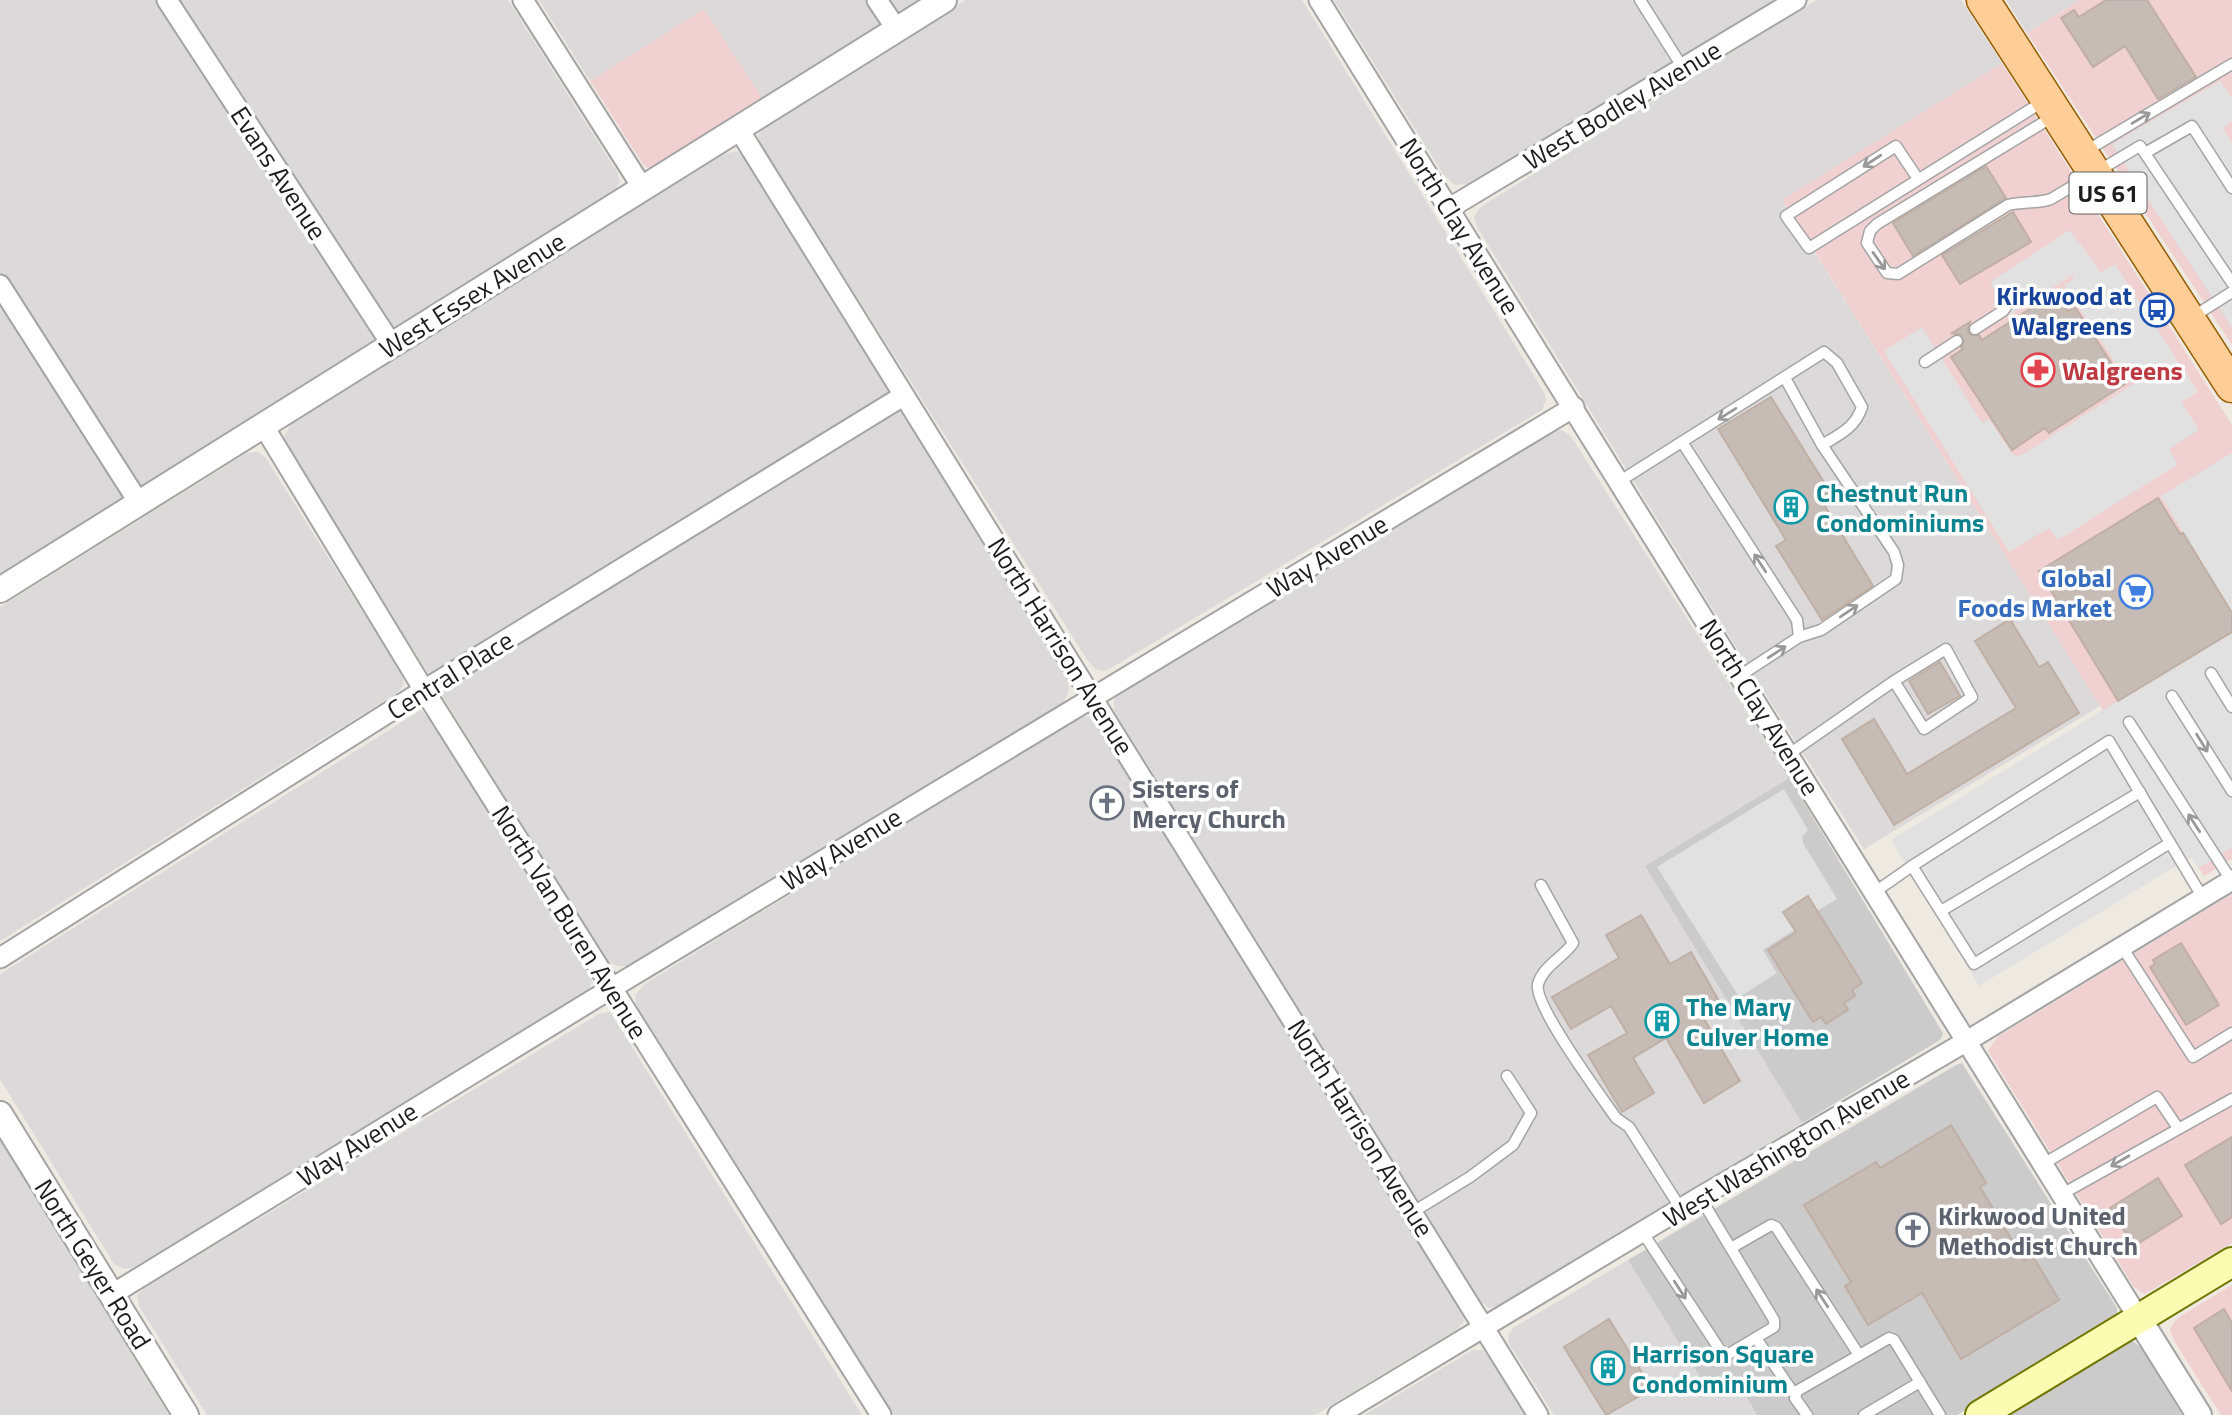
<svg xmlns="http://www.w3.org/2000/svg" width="2232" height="1415" viewBox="0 0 2232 1415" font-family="'Titillium Web',sans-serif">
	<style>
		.residential { fill: #dbd9d9 }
		.commercial { fill: #f0d0d0 }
		.religious { fill: #cbcbcb }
		.parking { fill: #e1e1e1 }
		.building { fill: #c6bbb5; stroke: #c0afa4; stroke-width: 2 }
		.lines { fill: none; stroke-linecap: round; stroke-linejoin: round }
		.service-casing { stroke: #a4a4a4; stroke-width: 13 }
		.minor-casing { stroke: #a4a4a4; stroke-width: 23 }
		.tertiary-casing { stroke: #a4a4a4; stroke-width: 28 }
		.secondary-casing { stroke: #6f7601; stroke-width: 32 }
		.primary-casing { stroke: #955d00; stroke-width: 35 }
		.service { stroke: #fff; stroke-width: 10 }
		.minor { stroke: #fff; stroke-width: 19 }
		.tertiary { stroke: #fff; stroke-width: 24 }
		.secondary { stroke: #fbfcb2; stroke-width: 28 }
		.primary { stroke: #ffcd96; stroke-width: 32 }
		.oneway { stroke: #999 }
		.labels { text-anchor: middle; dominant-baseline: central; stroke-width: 7; stroke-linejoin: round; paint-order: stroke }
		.shield { fill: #fff; stroke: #616161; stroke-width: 2 }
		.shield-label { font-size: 24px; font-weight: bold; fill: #1d1d1d }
		.street-label { font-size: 26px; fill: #1d1d1d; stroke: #fff }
		.transit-label { font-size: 26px; font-weight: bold; fill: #164399; stroke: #fff; text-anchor: end }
		.health-label { font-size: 26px; font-weight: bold; fill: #be3a42; stroke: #fff; text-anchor: start }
		.culture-label { font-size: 26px; font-weight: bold; fill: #0d838f; stroke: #fff; text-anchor: start }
		.shop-label { font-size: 26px; font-weight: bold; fill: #366cbe; stroke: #fff; text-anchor: end }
		.worship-label { font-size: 26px; font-weight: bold; fill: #5b616d; stroke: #fff; text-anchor: start }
	</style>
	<rect width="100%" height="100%" fill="#eeeae2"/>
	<g class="residential">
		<polygon points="0,0 508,0 617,172 620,181 616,189 607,196 0,575"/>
		<polygon points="539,0 920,0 763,99 704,10 590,81"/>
		<polygon points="966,0 1302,0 1544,392 1546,401 1542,410 1106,671 1095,669 1088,661 763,149 758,136 763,127"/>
		<polygon points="1334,0 1776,0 1470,184 1455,185 1444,175"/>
		<polygon points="1817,0 1961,0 2002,63 1782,201 2100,706 1864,849 1752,673 1477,227 1474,217 1479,209 1488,202"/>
		<polygon points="2006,0 2080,0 2027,33"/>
		<polygon points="737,151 745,159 1068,682 1069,691 1063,703 630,966 618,966 608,962 288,449 284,437 291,424 724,154"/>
		<polygon points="1561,430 1570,435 1789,778 1645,866 1802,1123 1500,1306 1489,1308 1481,1302 1114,711 1114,700 1120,689 1553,431"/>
		<polygon points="258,452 265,457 402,674 404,684 398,692 0,941 0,607 247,453"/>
		<polygon points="421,710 431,720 588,970 592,981 589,989 582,997 134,1267 125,1269 114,1264 0,1079 0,974"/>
		<polygon points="1089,716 1095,722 1463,1312 1464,1322 1456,1330 1315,1415 894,1415 637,1007 635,995 646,983 1078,718"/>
		<polygon points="610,1012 862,1415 207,1415 139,1306 137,1295 146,1287 599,1014"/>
		<polygon points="0,1140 169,1415 0,1415"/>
		<polygon points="1628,1260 1710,1393 1734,1379 1757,1415 1554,1415 1509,1344 1508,1336 1513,1328"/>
		<polygon points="1473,1350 1482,1350 1490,1357 1525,1415 1364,1415"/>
	</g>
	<g class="commercial">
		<polygon points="2080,0 2232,0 2232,345 2027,33"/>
		<polygon points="704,9 763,99 653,168 645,167 590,81"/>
		<polygon points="2002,63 2232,425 2232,859 2204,876 2103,711 1782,200"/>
		<polygon points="2232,894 2232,1243 2145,1294 2134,1287 1988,1051 1997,1037"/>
		<polygon points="2232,1285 2232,1415 2221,1415 2174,1341 2170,1330 2174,1322 2182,1315"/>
	</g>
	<g class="religious">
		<polygon points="1789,778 1943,1033 1941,1039 1935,1043 1802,1123 1645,866"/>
		<polygon points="1962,1063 2117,1308 2117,1316 2111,1323 1957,1415 1757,1415 1735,1379 1710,1393 1628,1260 1956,1065"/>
		<polygon points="2133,1341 2141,1348 2182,1415 2006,1415 2126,1343"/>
	</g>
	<g class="parking">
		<polygon points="2220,81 2232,98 2232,121 2223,128 2232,143 2232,328 2112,144"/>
		<polygon points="2070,230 2101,273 2115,264 2198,392 2181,402 2199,430 2169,449 2178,464 2058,540 2049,528 2009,552 1884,351 1922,327 1982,423 1989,419 2011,452 2016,456 2023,454 2140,380 2135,371 2125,377 2064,285 2074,278 2072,275 2011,315 1990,282"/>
		<polygon points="2232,453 2232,613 2161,496"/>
		<polygon points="2232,631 2232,848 2199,868 2191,857 1979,986 1891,840"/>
		<polygon points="1784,789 1808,830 1802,837 1803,843 1837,899 1817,911 1784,912 1794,930 1763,950 1777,973 1739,997 1657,867"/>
	</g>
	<g class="building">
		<polygon points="2106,0 2147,0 2196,77 2158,99 2125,46 2093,67 2061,18 2074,10 2079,17"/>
		<polygon points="1986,166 2006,198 1913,256 1893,223"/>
		<polygon points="2013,212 2031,242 1960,284 1942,255"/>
		<polygon points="2056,292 2068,311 2075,307 2125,384 2049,433 2045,428 2012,450 1951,357 1963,349 1961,347 1964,341 1961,335 1952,333 1970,322 1968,329 1969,334 1975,336 1979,335 1982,340"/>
		<polygon points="1771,397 1830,492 1820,498 1873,586 1822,620 1776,546 1786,540 1718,429"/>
		<polygon points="2158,498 2180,534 2183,533 2232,613 2232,632 2118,701 2039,571"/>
		<polygon points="2010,619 2039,667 2048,662 2079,713 1894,825 1842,739 1874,719 1907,774 2016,708 1975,641"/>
		<polygon points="1940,662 1960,696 1928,714 1909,681"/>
		<polygon points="1808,896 1862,983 1852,990 1855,996 1844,1003 1848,1010 1826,1024 1821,1017 1813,1022 1768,950 1796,932 1783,912"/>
		<polygon points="1641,915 1670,964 1691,952 1719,1001 1700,1012 1740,1081 1704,1103 1666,1038 1633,1058 1654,1093 1622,1112 1588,1055 1627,1033 1611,1006 1571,1029 1552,997 1619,958 1606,935"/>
		<polygon points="2181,943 2219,1005 2186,1025 2150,967 2155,964 2153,960"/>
		<polygon points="1951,1125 1986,1183 1980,1187 2024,1260 2032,1255 2059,1300 1961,1359 1922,1293 1868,1325 1845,1286 1851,1282 1804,1205 1876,1162 1880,1168"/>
		<polygon points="2232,1137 2232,1217 2221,1224 2185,1165"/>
		<polygon points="2158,1178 2182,1216 2134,1246 2110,1208"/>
		<polygon points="2224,1309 2232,1323 2232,1391 2194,1328"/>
		<polygon points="1609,1319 1652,1389 1606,1415 1564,1347"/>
	</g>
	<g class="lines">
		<defs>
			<g id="service">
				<polyline points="1640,0 1683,68"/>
				<path d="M2054,116L1877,224L1870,231L1867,243L1887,273L1898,274L2008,205C2023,201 2036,204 2051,199L2140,146L2232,283"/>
				<polyline points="2086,151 2232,64"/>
				<polyline points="2145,153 2192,126 2232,188"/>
				<polyline points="1918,179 1896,146 1786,216 1809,248 2044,101"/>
				<polyline points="2191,318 2232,292"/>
				<polyline points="1975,329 2003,311 2008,304"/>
				<polyline points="1925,362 1957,341"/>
				<polyline points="1785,378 1822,445 1894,552 1898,565 1896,579 1821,630 1799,637"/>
				<polyline points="1682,442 1797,620 1799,637 1741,675"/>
				<path d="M1620,481L1824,352L1837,363L1862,407C1855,428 1840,434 1822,445"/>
				<polyline points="2211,673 2232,707"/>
				<polyline points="2172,696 2232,791"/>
				<polyline points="2129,722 2231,880"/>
				<polyline points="1789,754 1894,681 1924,729 1972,697 1946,649 1894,681"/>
				<polyline points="1912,866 1974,964 2170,843"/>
				<path d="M1541,885L1573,943C1564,957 1543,966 1538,984C1533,1005 1601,1096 1616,1118L1629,1127L1681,1209"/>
				<polyline points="1875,892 1912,866 2109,741 2203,898"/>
				<polyline points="1941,911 2140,792"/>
				<polyline points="2122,947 2193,1057 2232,1033"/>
				<polyline points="2043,1164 2157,1097 2178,1128"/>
				<polyline points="2062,1194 2232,1099"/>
				<polyline points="1413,1212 1470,1177 1513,1145 1531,1113 1507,1076"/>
				<polyline points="1643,1233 1722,1353 1727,1355 1774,1327 1774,1320 1700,1197"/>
				<polyline points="1731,1248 1771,1225 1776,1227 1859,1355"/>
				<polyline points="1756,1338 1792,1391 1797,1391 1889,1338 1894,1340 1940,1415"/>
				<polyline points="1797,1391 1795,1398 1807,1415"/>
				<polyline points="1864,1415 1920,1382"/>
			</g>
			<g id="minor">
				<polyline points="167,0 392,345"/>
				<polyline points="523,0 642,187"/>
				<polyline points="877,0 897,30"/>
				<polyline points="1319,0 2139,1319"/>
				<path d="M738,128C1003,558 1274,985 1538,1415"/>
				<polyline points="1448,209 1796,0"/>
				<polyline points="0,285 139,503"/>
				<polyline points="263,425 424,690 881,1415"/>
				<polyline points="0,958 424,690 903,396"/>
				<polyline points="111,1295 612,988 1574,407"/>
				<polyline points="1338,1415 1700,1197 1967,1041 2232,880"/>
			</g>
			<g id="tertiary">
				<polyline points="0,590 944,0"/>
				<polyline points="0,1114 186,1415"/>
				<polyline points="2139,1319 2199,1415"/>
			</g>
			<polyline id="secondary" points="1980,1415 2232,1262"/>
			<polyline id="primary" points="1983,0 2232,386"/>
		</defs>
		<use href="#service" class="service-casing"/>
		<use href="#minor" class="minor-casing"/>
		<use href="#tertiary" class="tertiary-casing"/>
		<use href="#secondary" class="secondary-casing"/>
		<use href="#primary" class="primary-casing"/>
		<use href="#service" class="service"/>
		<use href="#minor" class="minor"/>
		<use href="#tertiary" class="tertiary"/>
		<use href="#secondary" class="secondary"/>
		<use href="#primary" class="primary"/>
	</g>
	<defs><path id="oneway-shaft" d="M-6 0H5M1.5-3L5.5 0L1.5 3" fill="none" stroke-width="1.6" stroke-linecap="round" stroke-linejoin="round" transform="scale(1.75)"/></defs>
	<g class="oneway">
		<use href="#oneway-shaft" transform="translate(2141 118) rotate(-31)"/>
		<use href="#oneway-shaft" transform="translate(1872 161) rotate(147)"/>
		<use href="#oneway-shaft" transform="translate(1879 261) rotate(55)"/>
		<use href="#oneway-shaft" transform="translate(1727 414) rotate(148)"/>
		<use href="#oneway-shaft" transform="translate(1760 563) rotate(-123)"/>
		<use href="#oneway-shaft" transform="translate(1849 611) rotate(-34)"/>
		<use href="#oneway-shaft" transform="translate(1777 652) rotate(-33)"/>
		<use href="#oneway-shaft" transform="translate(2202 743) rotate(58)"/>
		<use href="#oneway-shaft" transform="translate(2194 823) rotate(-123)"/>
		<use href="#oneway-shaft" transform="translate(2120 1161) rotate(150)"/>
		<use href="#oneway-shaft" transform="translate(1680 1290) rotate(57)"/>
		<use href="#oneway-shaft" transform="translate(1822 1298) rotate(-123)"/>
	</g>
	<defs>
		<symbol id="bus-ring" viewBox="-11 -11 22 22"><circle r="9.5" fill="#fff" stroke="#1a4fb4" stroke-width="1.5"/><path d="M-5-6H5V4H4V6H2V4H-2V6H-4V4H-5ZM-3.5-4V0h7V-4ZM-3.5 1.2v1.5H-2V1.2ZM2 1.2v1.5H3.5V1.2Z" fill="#1a4fb4"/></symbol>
		<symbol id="pharmacy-ring" viewBox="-11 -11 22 22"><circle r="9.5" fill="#fff" stroke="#e0444e" stroke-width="1.5"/><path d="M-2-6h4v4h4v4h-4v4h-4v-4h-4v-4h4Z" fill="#e0444e"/></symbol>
		<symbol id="building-ring" viewBox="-11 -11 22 22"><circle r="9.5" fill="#fff" stroke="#0f9aa8" stroke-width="1.5"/><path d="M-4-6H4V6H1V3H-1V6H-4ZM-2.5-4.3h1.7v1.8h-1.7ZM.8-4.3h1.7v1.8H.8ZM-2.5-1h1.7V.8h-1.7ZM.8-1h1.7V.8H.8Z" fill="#0f9aa8"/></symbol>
		<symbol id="supermarket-ring" viewBox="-11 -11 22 22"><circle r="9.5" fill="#fff" stroke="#3f7fe0" stroke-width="1.5"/><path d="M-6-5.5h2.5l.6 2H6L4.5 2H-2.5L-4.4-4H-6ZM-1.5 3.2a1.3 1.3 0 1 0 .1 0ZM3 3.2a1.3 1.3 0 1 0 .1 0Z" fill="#3f7fe0"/></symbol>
		<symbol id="church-ring" viewBox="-11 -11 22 22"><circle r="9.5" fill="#fff" stroke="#6b7280" stroke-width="1.5"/><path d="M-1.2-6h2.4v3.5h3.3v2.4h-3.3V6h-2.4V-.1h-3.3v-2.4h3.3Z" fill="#6b7280"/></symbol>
	</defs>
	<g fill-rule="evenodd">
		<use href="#bus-ring" x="2138" y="291" width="38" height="38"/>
		<use href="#pharmacy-ring" x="2019" y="351" width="38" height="38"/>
		<use href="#building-ring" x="1772" y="488" width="38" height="38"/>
		<use href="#supermarket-ring" x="2117" y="573" width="38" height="38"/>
		<use href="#church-ring" x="1088" y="784" width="38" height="38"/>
		<use href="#building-ring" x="1643" y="1002" width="38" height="38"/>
		<use href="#church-ring" x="1894" y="1211" width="38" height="38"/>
		<use href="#building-ring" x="1589" y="1349" width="38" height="38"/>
	</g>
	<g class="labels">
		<rect class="shield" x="2069.5" y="172.5" width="77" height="41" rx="5"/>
		<g class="shield-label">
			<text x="2108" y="193">US 61</text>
		</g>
		<g class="street-label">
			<text transform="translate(1622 105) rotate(-31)">West Bodley Avenue</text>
			<text transform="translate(279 173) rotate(57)">Evans Avenue</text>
			<text transform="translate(1460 226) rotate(58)">North Clay Avenue</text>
			<text transform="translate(472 295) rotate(-32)">West Essex Avenue</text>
			<text transform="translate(1327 556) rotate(-31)">Way Avenue</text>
			<text transform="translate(1061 646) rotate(58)">North Harrison Avenue</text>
			<text transform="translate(450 675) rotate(-32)">Central Place</text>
			<text transform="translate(1760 707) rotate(58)">North Clay Avenue</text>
			<text transform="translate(841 849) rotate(-31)">Way Avenue</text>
			<text transform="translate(570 922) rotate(58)">North Van Buren Avenue</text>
			<text transform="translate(1361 1128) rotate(58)">North Harrison Avenue</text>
			<text transform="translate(357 1144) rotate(-32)">Way Avenue</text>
			<text transform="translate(1786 1148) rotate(-31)">West Washington Avenue</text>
			<text transform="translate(93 1264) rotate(58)">North Geyer Road</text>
		</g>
		<g class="transit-label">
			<text x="2132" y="295">Kirkwood at<tspan x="2132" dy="30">Walgreens</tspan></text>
		</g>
		<g class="health-label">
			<text x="2062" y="370">Walgreens</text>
		</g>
		<g class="culture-label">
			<text x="1816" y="492">Chestnut Run<tspan x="1816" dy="30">Condominiums</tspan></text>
			<text x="1686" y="1006">The Mary<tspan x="1686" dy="30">Culver Home</tspan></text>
			<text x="1632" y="1353">Harrison Square<tspan x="1632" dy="30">Condominium</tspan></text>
		</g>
		<g class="shop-label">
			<text x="2112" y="577">Global<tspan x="2112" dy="30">Foods Market</tspan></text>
		</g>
		<g class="worship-label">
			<text x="1132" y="788">Sisters of<tspan x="1132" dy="30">Mercy Church</tspan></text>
			<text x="1938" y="1215">Kirkwood United<tspan x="1938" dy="30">Methodist Church</tspan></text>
		</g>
	</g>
</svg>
